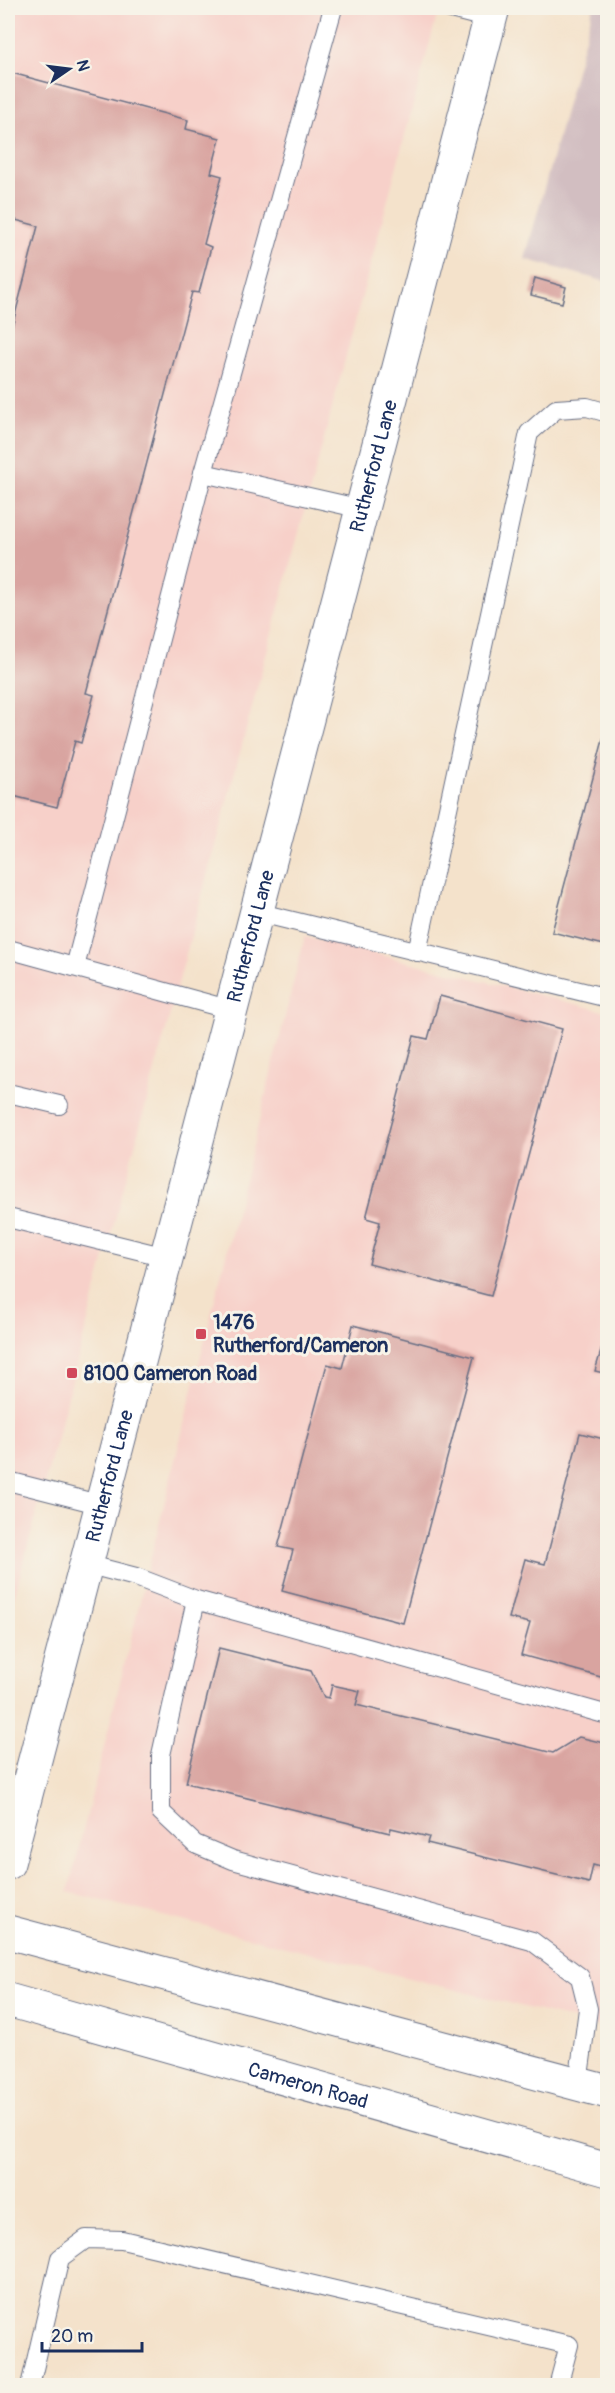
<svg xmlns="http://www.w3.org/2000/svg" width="615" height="2393" viewBox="0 0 615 2393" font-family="Pangolin,sans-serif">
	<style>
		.built { fill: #f7d0c9 }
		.industrial { fill: #d2bec1 }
		.building { fill: #d9a4a0 }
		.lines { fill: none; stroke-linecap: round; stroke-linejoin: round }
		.lane-casing { stroke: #676e84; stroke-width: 20 }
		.secondary-casing { stroke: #676e84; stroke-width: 35 }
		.lane { stroke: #fff; stroke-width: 18 }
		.secondary { stroke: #fff; stroke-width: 33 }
		.poi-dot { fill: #d1495b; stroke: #f7f3e8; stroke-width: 2 }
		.labels { text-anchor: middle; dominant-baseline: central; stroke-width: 6; stroke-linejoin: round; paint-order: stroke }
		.street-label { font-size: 20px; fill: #1b2f5e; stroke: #f7f3e8 }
		.poi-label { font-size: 20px; font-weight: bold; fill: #1b2f5e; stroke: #f7f3e8; text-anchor: start }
	</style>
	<rect width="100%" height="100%" fill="#f7f3e8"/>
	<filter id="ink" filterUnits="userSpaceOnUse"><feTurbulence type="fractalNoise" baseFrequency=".0167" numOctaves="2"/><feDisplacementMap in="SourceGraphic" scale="12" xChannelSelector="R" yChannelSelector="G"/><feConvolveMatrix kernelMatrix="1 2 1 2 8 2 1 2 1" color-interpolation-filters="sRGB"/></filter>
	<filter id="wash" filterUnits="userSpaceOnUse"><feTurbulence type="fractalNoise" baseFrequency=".008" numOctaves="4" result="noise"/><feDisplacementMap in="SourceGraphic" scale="24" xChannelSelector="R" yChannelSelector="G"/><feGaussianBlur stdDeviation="1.35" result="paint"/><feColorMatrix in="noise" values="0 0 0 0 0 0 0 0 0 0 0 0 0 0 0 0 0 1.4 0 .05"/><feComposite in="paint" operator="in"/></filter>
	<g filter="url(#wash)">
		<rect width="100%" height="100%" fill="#f4e2cb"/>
		<g class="built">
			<polygon points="8,8 439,8 8,1620"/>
			<polygon points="305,936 607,1012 607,2028 68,1892"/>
		</g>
		<polygon class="industrial" points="593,8 607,8 607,282 525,259"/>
		<g id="blocks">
			<g class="building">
				<polygon points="8,72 188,120 186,129 220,138 211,173 222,176 204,244 211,247 199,293 192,292 86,693 94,695 81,743 75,741 57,807 13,796 8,815 8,342 38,226 8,218"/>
				<polygon points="535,278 566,287 562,303 531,295"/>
				<polygon points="608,721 608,946 552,932"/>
				<polygon points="440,996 562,1029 491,1296 369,1264 380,1222 366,1218 414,1036 428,1039"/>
				<polygon points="353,1325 474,1357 403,1623 282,1591 293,1550 278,1547 327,1364 342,1368"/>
				<polygon points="608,1328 608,1374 595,1371"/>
				<polygon points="580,1433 608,1440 608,1679 521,1655 530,1623 509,1618 525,1559 545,1564"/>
				<polygon points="219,1648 311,1671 324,1697 329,1698 332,1685 360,1691 356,1705 553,1753 579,1737 608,1744 608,1869 593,1865 589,1883 427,1843 429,1837 391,1828 390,1833 186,1783"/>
			</g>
		</g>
	</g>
	<g filter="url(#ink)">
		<use href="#blocks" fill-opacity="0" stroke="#676e84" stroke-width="1.5"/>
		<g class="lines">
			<defs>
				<g id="lane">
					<polyline points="447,8 490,19"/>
					<polyline points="203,473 333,8"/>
					<polyline points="256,912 608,998"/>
					<polyline points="8,949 231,1010"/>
					<polyline points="417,952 529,433 556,409 587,407 608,413"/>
					<polyline points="75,967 203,473 362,509"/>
					<polyline points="8,1093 59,1105"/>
					<polyline points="8,1218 166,1257"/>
					<polyline points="8,1481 102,1505"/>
					<polyline points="86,1564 136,1577 196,1600 608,1715"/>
					<polyline points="196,1600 161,1755 161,1812 195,1844 233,1860 532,1941 580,1977 588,2009 578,2084"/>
					<polyline points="30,2386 60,2258 86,2239 122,2240 569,2345 558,2386"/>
				</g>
				<g id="secondary">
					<path id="s1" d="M8,1863L493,8"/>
					<polyline points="8,1932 608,2092"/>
					<path id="s2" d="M8,2000L608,2170"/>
				</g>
			</defs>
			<use href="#lane" class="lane-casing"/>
			<use href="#secondary" class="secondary-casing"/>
			<use href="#lane" class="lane"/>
			<use href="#secondary" class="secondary"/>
		</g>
	</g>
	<g class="poi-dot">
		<rect x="195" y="1328" width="12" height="12" rx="3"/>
		<rect x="66" y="1367" width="12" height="12" rx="3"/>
	</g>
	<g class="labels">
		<g class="street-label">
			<text stroke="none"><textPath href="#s1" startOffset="1444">Rutherford Lane</textPath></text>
			<text stroke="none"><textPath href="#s1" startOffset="958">Rutherford Lane</textPath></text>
			<text stroke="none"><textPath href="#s1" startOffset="400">Rutherford Lane</textPath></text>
			<text stroke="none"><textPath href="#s2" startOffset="312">Cameron Road</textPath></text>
		</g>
		<g class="poi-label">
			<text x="213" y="1322">1476<tspan x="213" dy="23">Rutherford/Cameron</tspan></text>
			<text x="84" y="1373">8100 Cameron Road</text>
		</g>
	</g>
	<rect width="615" height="2393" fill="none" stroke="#f7f3e8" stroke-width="30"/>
	<g transform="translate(69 69) rotate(76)" stroke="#f7f3e8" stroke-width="4.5" paint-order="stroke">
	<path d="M0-4.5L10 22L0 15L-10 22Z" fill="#1b2f5e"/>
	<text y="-9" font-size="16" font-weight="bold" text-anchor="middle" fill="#1b2f5e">N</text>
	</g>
	<path d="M42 2342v9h100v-9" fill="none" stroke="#1b2f5e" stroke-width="3"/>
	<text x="51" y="2342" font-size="18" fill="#1b2f5e" stroke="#f7f3e8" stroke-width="4.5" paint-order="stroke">20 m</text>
</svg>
